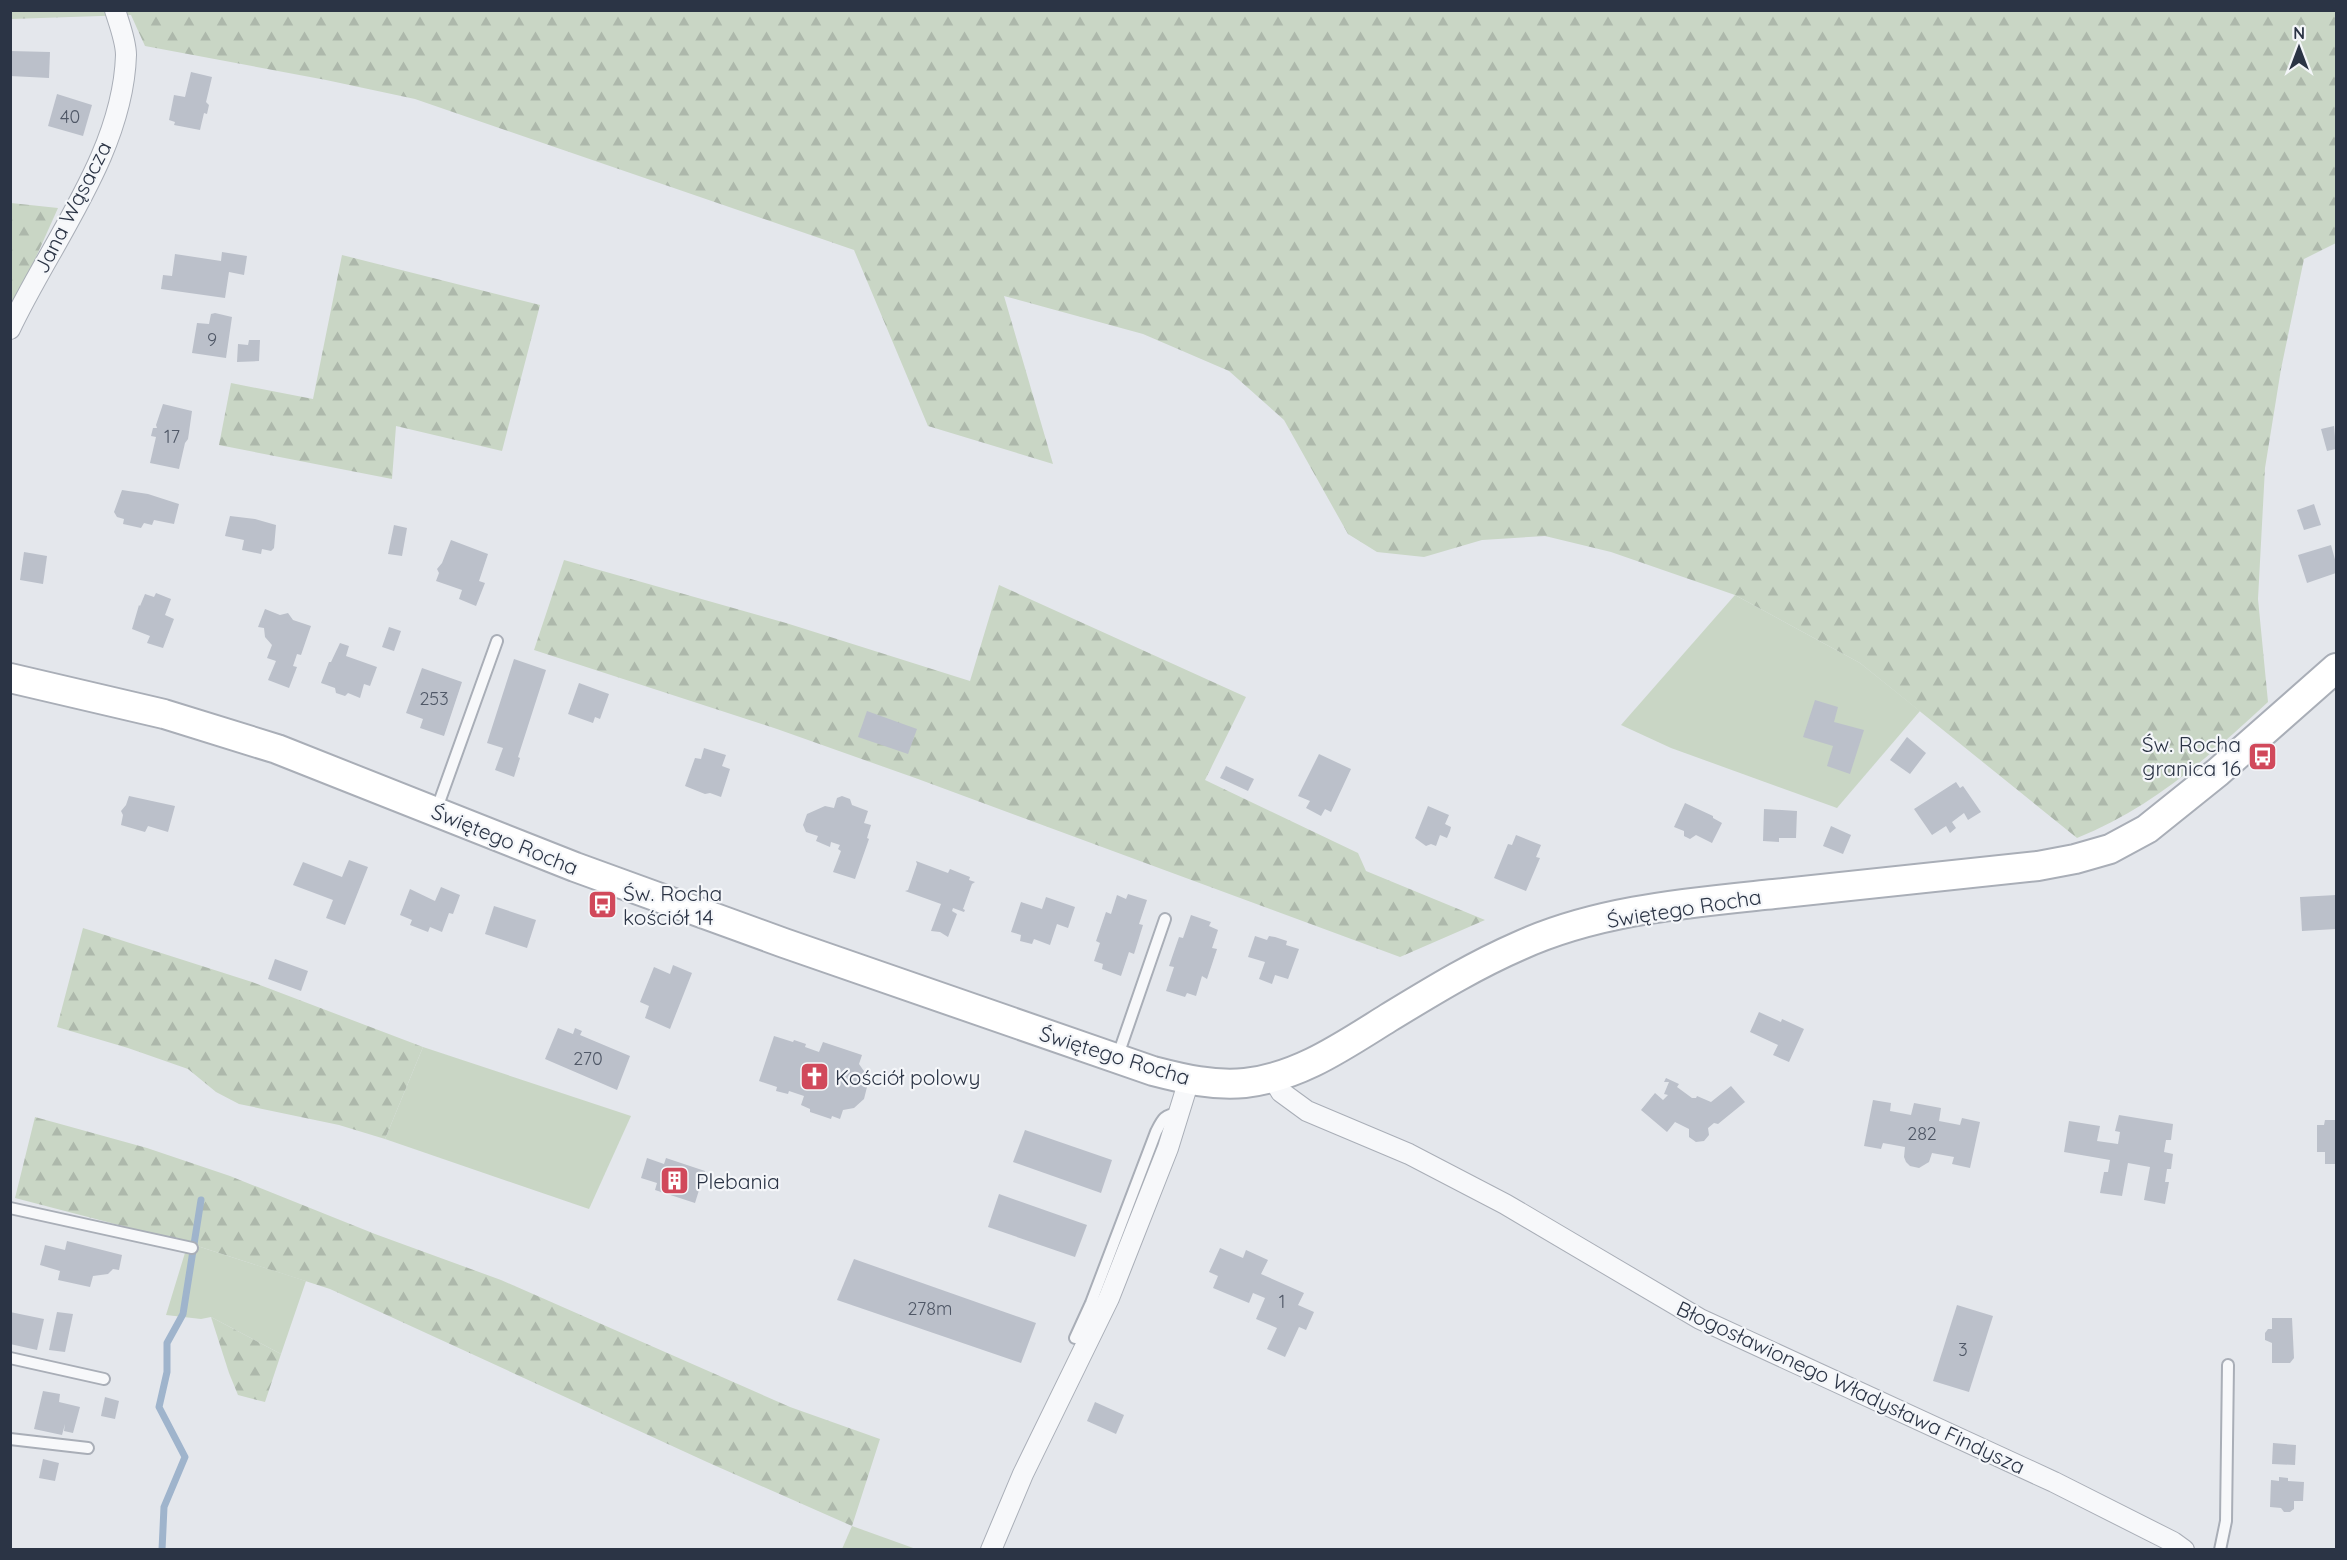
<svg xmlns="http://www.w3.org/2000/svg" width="2347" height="1560" viewBox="0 0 2347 1560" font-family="Quicksand,sans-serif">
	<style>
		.grass { fill: #c9d6c5 }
		.forest { fill: url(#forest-firs) }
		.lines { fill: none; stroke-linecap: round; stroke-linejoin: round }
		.stream { stroke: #9fb4cc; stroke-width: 7 }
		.building { fill: #bbc0ca }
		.lane-casing { stroke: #a9aeb7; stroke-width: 14 }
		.street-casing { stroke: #a9aeb7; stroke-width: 22 }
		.secondary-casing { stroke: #a9aeb7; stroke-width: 32 }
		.lane { stroke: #f7f8fa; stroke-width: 10 }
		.street { stroke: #f7f8fa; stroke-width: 20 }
		.secondary { stroke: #fff; stroke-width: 28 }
		.labels { text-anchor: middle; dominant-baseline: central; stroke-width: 4.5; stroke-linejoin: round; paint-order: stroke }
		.number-label { font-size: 18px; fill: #4f5766 }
		.street-label { font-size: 21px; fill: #2b3445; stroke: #f4f6f9 }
		.poi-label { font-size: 21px; fill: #2b3445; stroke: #f4f6f9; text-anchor: start }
	</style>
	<defs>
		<pattern id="forest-firs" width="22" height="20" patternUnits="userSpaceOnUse" patternTransform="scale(1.5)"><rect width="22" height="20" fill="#c9d6c5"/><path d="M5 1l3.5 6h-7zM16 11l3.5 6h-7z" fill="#adb8ab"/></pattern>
	</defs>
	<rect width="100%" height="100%" fill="#e4e7ec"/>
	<g class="grass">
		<polygon points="1735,595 1860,663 1920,711 1837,808 1671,748 1621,725"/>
		<polygon points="423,1047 631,1116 589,1209 385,1139"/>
		<polygon points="188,1243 306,1281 281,1354 211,1317 201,1319 166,1315"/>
		<polygon points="852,1526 916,1549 842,1549"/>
	</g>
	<g class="forest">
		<path d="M11,10L2336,11V243L2304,259L2281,369L2265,468L2258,599L2268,702C2208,757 2154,807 2077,838L1860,663L1735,595L1611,552L1545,536L1482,540L1424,557L1377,552L1348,534L1284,420L1229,371L1143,334L1004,296L1053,464L928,426L854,250L415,99L326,80L145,46L131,15L11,19Z"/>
		<polygon points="11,203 58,208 11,313"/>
		<polygon points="342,255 540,305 502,451 396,426 392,479 219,445 231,383 313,399"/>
		<polygon points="564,560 786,623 970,681 999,585 1246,697 1205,780 1358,853 1366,871 1485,920 1400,957 918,779 777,729 534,650"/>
		<polygon points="83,928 252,982 423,1047 385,1139 339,1125 239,1104 216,1092 188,1069 128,1048 57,1027"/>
		<polygon points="35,1117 147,1148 230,1176 375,1234 501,1280 790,1407 880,1439 852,1526 707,1462 330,1289 188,1243 15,1198"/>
		<polygon points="211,1317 281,1354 265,1402 238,1395 229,1373"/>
	</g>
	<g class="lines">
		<polyline class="stream" points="162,1550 164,1507 185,1457 159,1407 167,1372 167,1343 183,1314 201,1200"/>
	</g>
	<g class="building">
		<polygon points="10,51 50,52 49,78 10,76"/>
		<polygon points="191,72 212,77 206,102 209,105 207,114 204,113 200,130 174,125 175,122 169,120 174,95 185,97"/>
		<polygon points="57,94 92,105 83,136 48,126"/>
		<polygon points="222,252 247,256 244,275 229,272 225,298 161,289 163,275 172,276 175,254 221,261"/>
		<polygon points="215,313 232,317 226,358 192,353 197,323 209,324 211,314"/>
		<polygon points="249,340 260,340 259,361 237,362 238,344 248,345"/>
		<polygon points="163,404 192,411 188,439 185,443 179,469 150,463 156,437 151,436 153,428 157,428 156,425"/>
		<polygon points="2334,426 2336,449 2327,451 2321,429"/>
		<polygon points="122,490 148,494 179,504 174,524 154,520 152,525 144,523 141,528 123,524 124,519 117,517 114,512"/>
		<polygon points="2314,504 2321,525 2304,530 2297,510"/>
		<polygon points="230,516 255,519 276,525 274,548 271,551 262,549 261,554 242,550 244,540 225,536"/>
		<polygon points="394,525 407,528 402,556 388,554"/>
		<polygon points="451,540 488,554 479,581 485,583 476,606 459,599 462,590 436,581 439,573 437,569 442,563"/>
		<polygon points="2331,545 2336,563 2336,573 2307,583 2298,555"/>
		<polygon points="24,552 47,556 43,584 20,580"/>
		<polygon points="156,593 171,599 165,615 174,619 163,648 147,643 150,636 132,629 139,605 140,606 145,594 154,597"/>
		<polygon points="265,609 280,615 288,613 293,620 311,626 301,655 297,654 293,666 297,667 289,688 268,680 276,661 267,658 272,645 265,637 264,628 258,627"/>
		<polygon points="389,627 401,631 394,651 382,647"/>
		<polygon points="340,643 349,646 346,656 377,667 370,686 364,684 360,698 348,693 345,696 336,693 335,688 321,683 329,662 331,662"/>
		<polygon points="514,659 546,670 518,757 520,758 514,777 495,770 503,748 487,743"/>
		<polygon points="422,668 462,682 444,736 420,728 423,719 406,713"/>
		<polygon points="579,683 609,694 600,719 595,717 593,723 568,714"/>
		<polygon points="1815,700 1838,707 1834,722 1864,730 1850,774 1827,766 1833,746 1803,737"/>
		<polygon points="867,711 917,729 908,754 858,737"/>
		<polygon points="1907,737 1926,753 1910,774 1890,760"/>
		<polygon points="704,748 726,755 722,766 730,769 721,797 710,793 705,794 685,786 695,758 701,759"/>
		<polygon points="1319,754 1351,769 1331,812 1325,809 1321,816 1306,808 1310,801 1298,796"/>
		<polygon points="1226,766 1254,779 1248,791 1220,778"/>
		<polygon points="1956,782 1960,788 1963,786 1981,812 1968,820 1964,813 1952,822 1956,828 1950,833 1946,826 1932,835 1914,809"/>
		<polygon points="129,796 175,806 168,832 148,826 145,832 121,825 123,815 121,811 126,805"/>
		<polygon points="842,796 850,799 852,805 868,811 864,823 871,825 867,838 869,839 855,879 833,872 841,851 838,849 840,845 831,842 830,847 816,841 818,836 806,832 803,825 807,814 825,806 834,808 837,798"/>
		<polygon points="1685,803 1713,816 1713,818 1722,823 1712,843 1696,835 1690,839 1684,836 1684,831 1674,827"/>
		<polygon points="1428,806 1449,815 1445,824 1451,827 1450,831 1447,838 1440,835 1436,846 1431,844 1426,846 1415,838"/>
		<polygon points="1764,809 1797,811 1796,838 1779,838 1779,842 1763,841"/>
		<polygon points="1831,826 1851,835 1843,854 1823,846"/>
		<polygon points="1516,835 1541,845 1536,857 1540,858 1526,891 1494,878 1508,844 1512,845"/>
		<polygon points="349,860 368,867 345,925 326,918 333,900 293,885 303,862 342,877"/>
		<polygon points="916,861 948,873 950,869 970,877 969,880 975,882 972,884 963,909 965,910 964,912 953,908 952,911 957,914 948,937 940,932 931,931 941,904 905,891 908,890 917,864"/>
		<polygon points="441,887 460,895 453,914 449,913 442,932 430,927 428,932 410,925 412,920 400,915 410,889 435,901"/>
		<polygon points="1128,894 1147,900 1139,924 1143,925 1135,951 1134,954 1129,952 1121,976 1102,969 1103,964 1094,961 1100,943 1096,941 1106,912 1111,914 1117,895 1126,899"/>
		<polygon points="2336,895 2336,929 2302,931 2300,897"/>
		<polygon points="1046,897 1075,907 1068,928 1057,924 1050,945 1034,939 1032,944 1020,941 1021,935 1011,932 1021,902 1042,909"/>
		<polygon points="494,906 536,920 527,948 485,934"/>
		<polygon points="1191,915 1211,922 1209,926 1218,930 1212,948 1217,949 1207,979 1202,976 1196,996 1187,993 1185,997 1166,991 1174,967 1169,966 1178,940 1179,937 1183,938"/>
		<polygon points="1255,936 1267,940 1269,936 1275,937 1287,941 1286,945 1299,949 1288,979 1275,975 1272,984 1259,979 1265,962 1248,957"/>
		<polygon points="275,959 308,971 301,991 268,979"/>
		<polygon points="673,965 692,973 670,1029 645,1018 649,1006 640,1002 654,967 670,974"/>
		<polygon points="1759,1012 1781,1022 1782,1019 1804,1029 1789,1062 1773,1055 1778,1045 1750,1032"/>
		<polygon points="558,1028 573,1034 575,1028 582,1031 580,1035 630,1056 617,1090 545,1059"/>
		<polygon points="774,1036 793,1042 794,1040 806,1044 805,1047 819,1052 823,1042 862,1055 859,1064 866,1074 868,1083 864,1099 854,1108 843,1110 840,1119 832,1116 831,1119 810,1112 810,1109 801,1105 804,1096 789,1091 788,1094 776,1091 777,1087 759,1081"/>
		<polygon points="1666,1078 1679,1084 1677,1087 1692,1098 1696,1098 1697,1096 1711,1102 1731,1086 1745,1102 1718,1124 1714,1123 1708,1128 1709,1135 1704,1141 1696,1142 1689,1137 1689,1129 1675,1122 1667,1132 1641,1110 1655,1093 1663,1100 1668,1095 1664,1094 1669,1082 1664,1082"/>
		<polygon points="1873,1100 1891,1103 1890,1111 1911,1115 1914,1103 1941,1108 1939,1121 1960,1125 1962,1118 1980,1122 1970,1168 1952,1164 1954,1157 1932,1153 1929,1162 1919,1168 1910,1166 1906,1162 1904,1157 1905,1147 1883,1143 1881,1149 1864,1146"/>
		<polygon points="2119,1115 2173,1124 2171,1140 2166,1140 2164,1152 2173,1154 2171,1169 2167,1169 2165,1182 2169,1182 2165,1204 2144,1200 2150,1167 2128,1163 2122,1196 2100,1193 2104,1172 2108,1172 2110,1160 2064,1152 2069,1121 2100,1126 2097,1141 2118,1144 2120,1132 2115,1131"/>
		<polygon points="2325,1120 2336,1120 2336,1164 2325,1164 2325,1152 2317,1152 2317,1125 2324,1125"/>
		<polygon points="1025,1130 1112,1160 1101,1193 1013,1162"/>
		<polygon points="647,1158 664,1164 666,1158 705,1171 695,1203 655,1190 657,1183 641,1178"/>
		<polygon points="999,1194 1087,1225 1075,1257 988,1227"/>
		<polygon points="67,1241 122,1255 119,1270 113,1269 108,1274 93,1276 90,1287 58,1280 60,1271 40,1265 45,1245 65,1250"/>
		<polygon points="1220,1248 1243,1258 1246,1250 1268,1260 1261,1274 1304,1293 1298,1305 1314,1312 1306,1330 1299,1327 1285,1357 1267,1349 1277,1328 1256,1319 1265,1298 1253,1293 1249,1303 1213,1288 1218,1276 1209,1272"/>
		<polygon points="854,1259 1036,1323 1021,1363 837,1300"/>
		<polygon points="1957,1305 1993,1316 1969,1392 1933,1381"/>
		<polygon points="10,1312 44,1319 37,1350 10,1344"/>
		<polygon points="57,1312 73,1314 65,1352 49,1350"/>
		<polygon points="2272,1318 2292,1318 2294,1358 2290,1363 2272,1363 2272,1343 2265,1340 2265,1333 2268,1329 2272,1329"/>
		<polygon points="43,1391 60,1394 59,1402 80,1407 73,1433 64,1431 65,1424 62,1435 34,1429"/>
		<polygon points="105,1397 119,1401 115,1419 101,1416"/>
		<polygon points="1095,1402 1124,1415 1116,1434 1087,1421"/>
		<polygon points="2273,1443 2296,1445 2295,1465 2272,1464"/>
		<polygon points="43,1459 59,1463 55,1481 39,1478"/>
		<polygon points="2279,1477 2288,1478 2288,1481 2304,1482 2303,1501 2294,1501 2294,1509 2290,1512 2284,1512 2281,1508 2270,1507 2271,1480 2279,1481"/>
	</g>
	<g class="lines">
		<defs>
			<g id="lane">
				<polyline points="436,811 497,641"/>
				<polyline points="1117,1058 1165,919"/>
				<polyline points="10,1208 192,1248"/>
				<path d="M1075,1338L1091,1303L1156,1132C1162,1120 1164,1114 1178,1114"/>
				<polyline points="10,1358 104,1379"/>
				<polyline points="10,1439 88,1448"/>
				<polyline points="2220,1550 2226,1521 2228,1365"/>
			</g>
			<g id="street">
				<path d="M10,329C51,242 123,153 126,55C126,41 119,23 115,10"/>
				<polyline points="1273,1078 1281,1092 1307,1111 1409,1154 1505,1204 1700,1319 2054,1482 2173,1542 2184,1550"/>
				<polyline points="991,1550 1023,1474 1109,1298 1168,1148 1189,1080"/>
			</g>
			<path id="secondary" d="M10,678L164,714L277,749L575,867L784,943L1153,1071C1184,1079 1213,1086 1245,1083C1299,1077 1343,1046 1388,1018C1431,992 1473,966 1519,946C1598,910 1688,903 1774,894C1862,885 1950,876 2038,866L2075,859L2110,849L2147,829L2218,772L2336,668"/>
		</defs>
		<use href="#lane" class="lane-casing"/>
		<use href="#street" class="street-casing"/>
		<use href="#secondary" class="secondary-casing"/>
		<use href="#lane" class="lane"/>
		<use href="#street" class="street"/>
		<use href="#secondary" class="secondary"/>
	</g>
	<defs>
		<symbol id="bus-square" viewBox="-11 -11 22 22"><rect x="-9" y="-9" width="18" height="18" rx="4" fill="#d1495b" stroke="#f4f6f9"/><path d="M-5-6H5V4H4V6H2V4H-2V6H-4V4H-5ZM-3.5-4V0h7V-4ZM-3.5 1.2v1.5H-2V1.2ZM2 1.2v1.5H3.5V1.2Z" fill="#fff"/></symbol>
		<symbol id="church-square" viewBox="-11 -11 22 22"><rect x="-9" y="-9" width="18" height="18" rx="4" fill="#d1495b" stroke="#f4f6f9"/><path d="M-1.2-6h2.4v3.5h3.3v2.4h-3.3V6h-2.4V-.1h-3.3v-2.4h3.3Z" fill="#fff"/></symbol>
		<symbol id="building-square" viewBox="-11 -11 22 22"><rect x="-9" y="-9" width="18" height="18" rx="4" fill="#d1495b" stroke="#f4f6f9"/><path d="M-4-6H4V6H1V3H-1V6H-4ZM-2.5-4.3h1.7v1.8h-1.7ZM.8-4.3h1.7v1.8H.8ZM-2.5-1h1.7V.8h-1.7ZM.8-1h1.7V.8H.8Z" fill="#fff"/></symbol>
	</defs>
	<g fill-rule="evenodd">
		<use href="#bus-square" x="2246" y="740" width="33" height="33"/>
		<use href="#bus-square" x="586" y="888" width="33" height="33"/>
		<use href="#church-square" x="798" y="1060" width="33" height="33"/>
		<use href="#building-square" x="658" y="1164" width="33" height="33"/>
	</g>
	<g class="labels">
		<g class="number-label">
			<text x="70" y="116">40</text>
			<text x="212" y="339">9</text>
			<text x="172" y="436">17</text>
			<text x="434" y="698">253</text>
			<text x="588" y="1058">270</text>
			<text x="1922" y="1133">282</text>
			<text x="1282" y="1301">1</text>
			<text x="930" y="1308">278m</text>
			<text x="1963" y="1349">3</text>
		</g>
		<g class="street-label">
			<text transform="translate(72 207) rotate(-63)">Jana Wąsacza</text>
			<text transform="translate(505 839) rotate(22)">Świętego Rocha</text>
			<text transform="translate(1684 908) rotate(-9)">Świętego Rocha</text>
			<text transform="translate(1115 1055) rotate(17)">Świętego Rocha</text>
			<text transform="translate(1851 1387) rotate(25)">Błogosławionego Władysława Findysza</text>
		</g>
		<g class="poi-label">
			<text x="2241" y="744" text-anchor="end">Św. Rocha<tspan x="2241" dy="24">granica 16</tspan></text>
			<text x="623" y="893">Św. Rocha<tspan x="623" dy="24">kościół 14</tspan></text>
			<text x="835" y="1077">Kościół polowy</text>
			<text x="696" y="1181">Plebania</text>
		</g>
	</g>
	<rect width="2347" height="1560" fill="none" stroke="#2b3445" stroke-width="24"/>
	<g transform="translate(2299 48)" stroke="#f4f6f9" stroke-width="4.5" paint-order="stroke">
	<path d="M0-4.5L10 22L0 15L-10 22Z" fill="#2b3445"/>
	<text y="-9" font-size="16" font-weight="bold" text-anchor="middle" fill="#2b3445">N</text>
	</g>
</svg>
